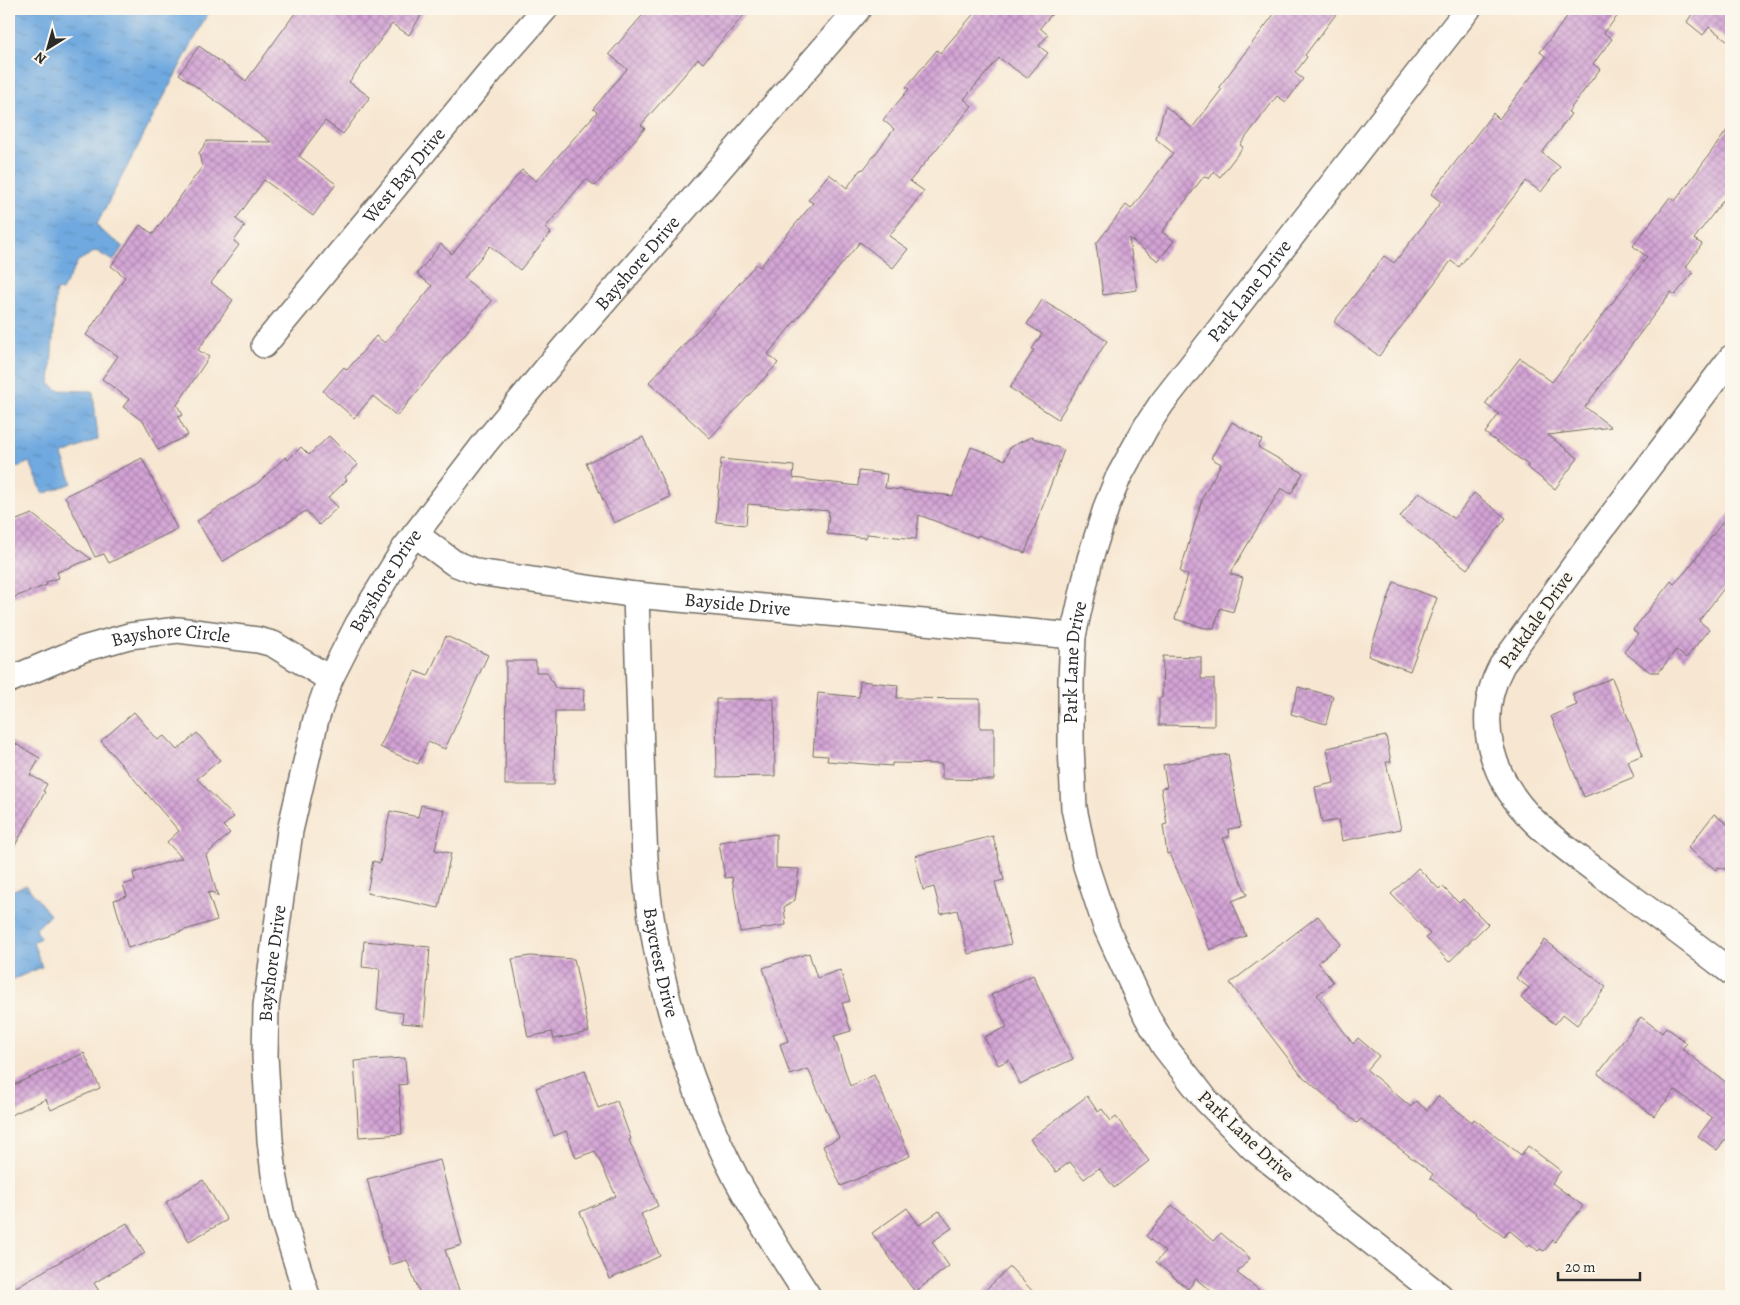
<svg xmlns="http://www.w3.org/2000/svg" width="1740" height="1305" viewBox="0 0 1740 1305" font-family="Alegreya,serif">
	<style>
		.water { fill: url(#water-ripples); stroke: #4d6a85 }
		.building { fill: url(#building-cross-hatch) }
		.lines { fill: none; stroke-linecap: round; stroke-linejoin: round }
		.minor-casing { stroke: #726d65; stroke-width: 28 }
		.minor { stroke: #fff; stroke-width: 25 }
		.labels { text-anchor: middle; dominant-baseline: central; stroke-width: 4; stroke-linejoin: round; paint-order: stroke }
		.street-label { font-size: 19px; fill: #2b2b2b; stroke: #fbf7ec }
	</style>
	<defs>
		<pattern id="water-ripples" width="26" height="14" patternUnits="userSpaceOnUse" patternTransform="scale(1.25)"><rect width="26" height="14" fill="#6fa9df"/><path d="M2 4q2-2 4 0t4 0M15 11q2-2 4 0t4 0" fill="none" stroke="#5b8ab5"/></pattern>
		<pattern id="building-cross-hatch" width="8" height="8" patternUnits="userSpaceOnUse" patternTransform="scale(1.25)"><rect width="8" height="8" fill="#d3a3d5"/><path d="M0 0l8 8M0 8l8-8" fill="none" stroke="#ab85ad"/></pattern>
	</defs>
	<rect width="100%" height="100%" fill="#fbf7ec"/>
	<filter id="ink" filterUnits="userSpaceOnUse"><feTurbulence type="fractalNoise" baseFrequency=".02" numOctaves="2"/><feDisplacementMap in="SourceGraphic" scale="10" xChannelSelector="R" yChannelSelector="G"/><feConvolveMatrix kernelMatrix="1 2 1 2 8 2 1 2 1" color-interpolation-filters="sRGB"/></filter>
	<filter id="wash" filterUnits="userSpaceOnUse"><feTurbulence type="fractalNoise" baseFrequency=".0096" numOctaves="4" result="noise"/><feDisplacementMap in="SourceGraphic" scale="20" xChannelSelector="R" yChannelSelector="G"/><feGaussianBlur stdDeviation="1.12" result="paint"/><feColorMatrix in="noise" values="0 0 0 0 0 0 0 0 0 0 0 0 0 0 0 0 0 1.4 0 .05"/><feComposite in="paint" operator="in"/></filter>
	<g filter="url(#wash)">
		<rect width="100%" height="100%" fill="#f7e7d2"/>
		<g class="water">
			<polygon points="9,9 210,9 97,224 100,230 123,246 113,261 96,251 78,261 62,291 56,290 50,384 58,390 93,391 98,439 62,455 72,483 43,494 30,462 9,470"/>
			<polygon points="26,885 50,915 36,929 40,938 33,943 42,967 9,981 9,889 11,891"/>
		</g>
		<g id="blocks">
			<g class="building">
				<polygon points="298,9 425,9 409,35 392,24 349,82 370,97 343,134 325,121 299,156 336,184 313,216 264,180 236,219 245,226 234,241 239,245 211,283 233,300 198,350 209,357 177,405 183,415 178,417 188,435 158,450 144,422 123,407 129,399 102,379 118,356 86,335 125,277 111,266 140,225 153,234 202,167 199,153 207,141 271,142 179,74 199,46 246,81"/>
				<polygon points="648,9 749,9 703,63 698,59 641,125 645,128 595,186 586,179 545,228 551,233 520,270 490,246 464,278 492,301 397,416 373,396 354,418 323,391 344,367 347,370 376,336 385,343 432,286 417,274 441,244 452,254 522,170 536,181 597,112 593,109 627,69 609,54"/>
				<polygon points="978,9 1056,9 1040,28 1048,35 1039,46 1048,53 1027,78 999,58 964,99 972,106 910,181 924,191 889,236 908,249 893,268 860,242 768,354 778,363 710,438 649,382 712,315 756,264 760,267 813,203 808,200 829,174 847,188 860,170 864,169 894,129 883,120 909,89 906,87 937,50 940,53"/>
				<polygon points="1278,9 1340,9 1305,55 1307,57 1295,73 1303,79 1286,102 1277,96 1240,145 1243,147 1220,177 1214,172 1209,179 1204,176 1162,232 1174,241 1158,261 1129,238 1137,290 1103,295 1096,244 1126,205 1131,209 1173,153 1156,139 1165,106 1192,128 1222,89 1219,87"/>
				<polygon points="1573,9 1623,9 1604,33 1612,39 1593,64 1600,69 1568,112 1571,114 1542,153 1560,167 1541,192 1526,181 1459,267 1451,261 1379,356 1334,322 1384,256 1394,263 1441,202 1431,194 1493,113 1499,119 1546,57 1540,52"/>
				<polygon points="1685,9 1731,9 1731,43 1709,27 1703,35 1687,22 1692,14"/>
				<polygon points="1731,125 1731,190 1694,239 1702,244 1686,267 1693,273 1675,295 1671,292 1585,407 1611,427 1548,435 1578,458 1555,489 1527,467 1528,465 1485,433 1499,414 1485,404 1520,358 1552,382 1647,257 1633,246 1670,197 1675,201"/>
				<polygon points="1042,300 1107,341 1058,419 1010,388 1034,350 1032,349 1042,334 1027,324"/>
				<polygon points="1232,422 1262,440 1258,447 1303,473 1291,494 1281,488 1230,574 1243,578 1233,612 1220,608 1214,628 1205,628 1175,619 1188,575 1180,572 1203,496 1221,464 1211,458"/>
				<polygon points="329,436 358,465 345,477 347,480 328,498 338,507 319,525 306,511 222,562 197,521 258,483 285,457 288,460 301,447 309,455"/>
				<polygon points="643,437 670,497 614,523 586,463"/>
				<polygon points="1031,437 1064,450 1025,553 978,535 977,537 919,515 916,539 867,534 866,538 827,534 829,511 748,504 746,525 716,522 721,459 794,466 793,478 858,486 859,471 887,474 885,488 953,496 971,447 1005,460 1010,447"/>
				<polygon points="142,458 177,529 109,563 104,554 95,557 65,496"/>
				<polygon points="1419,492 1454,519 1474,493 1506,518 1467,569 1400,517"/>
				<polygon points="1731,511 1731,579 1699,621 1709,629 1686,658 1676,650 1659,672 1650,672 1624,652 1638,634 1633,630 1671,581 1674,584 1686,571"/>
				<polygon points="32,514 91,559 57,572 59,578 46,582 47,585 9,599 9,523"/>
				<polygon points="1394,582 1437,598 1410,671 1368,656"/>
				<polygon points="446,636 488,655 445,749 428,742 418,764 380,747 415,671 428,676"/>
				<polygon points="1163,656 1201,657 1201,679 1214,679 1214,726 1159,725 1159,698 1162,698"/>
				<polygon points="506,661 536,661 536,672 547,672 555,688 584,689 583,711 555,711 554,785 505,785"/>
				<polygon points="1612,678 1643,755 1628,761 1634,777 1584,797 1551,716 1577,705 1572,694"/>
				<polygon points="860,681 898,685 897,698 980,699 980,728 994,728 994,780 942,779 942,764 892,763 892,766 827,761 828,756 813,755 818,693 859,697"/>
				<polygon points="1298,687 1333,696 1326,724 1291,714"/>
				<polygon points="716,699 774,699 775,776 717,777"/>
				<polygon points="134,712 158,740 164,736 177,750 197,733 220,760 197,779 234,817 223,826 230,833 206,855 218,897 213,892 208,893 217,920 128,948 114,900 127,896 123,885 135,881 133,873 182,858 167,842 179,831 101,741"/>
				<polygon points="1386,736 1391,762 1386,762 1401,829 1342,841 1338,820 1322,823 1315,787 1334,783 1327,748"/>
				<polygon points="9,740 40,758 30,775 47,784 43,791 45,792 9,856"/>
				<polygon points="1228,754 1241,827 1228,829 1229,837 1223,838 1247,895 1232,901 1246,936 1210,950 1170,853 1167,854 1163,825 1167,824 1161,788 1167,787 1163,765"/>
				<polygon points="421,805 444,810 435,850 451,853 439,908 367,893 373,861 380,863 390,811 418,817"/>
				<polygon points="1714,814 1731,827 1731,871 1718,867 1716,870 1688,848"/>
				<polygon points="776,834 776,868 799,869 795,900 784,907 786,925 740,932 732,877 725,878 719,842"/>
				<polygon points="993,836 1004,880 995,882 1011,944 968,954 957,910 941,914 934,887 923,890 915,856"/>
				<polygon points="1418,868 1439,889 1442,886 1459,903 1463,899 1488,924 1449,962 1426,938 1430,934 1391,894"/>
				<polygon points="1318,916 1341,944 1318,962 1333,982 1317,995 1353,1044 1358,1038 1379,1056 1367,1070 1411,1107 1416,1101 1427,1110 1438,1096 1472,1122 1474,1119 1521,1155 1528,1146 1561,1171 1552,1183 1583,1206 1555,1242 1553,1240 1544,1251 1540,1249 1538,1251 1530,1244 1528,1246 1509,1230 1504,1237 1475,1214 1476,1213 1430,1178 1433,1174 1361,1119 1357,1123 1301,1075 1230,983"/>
				<polygon points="1545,940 1606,987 1577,1025 1563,1014 1555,1024 1521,998 1529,988 1516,978"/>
				<polygon points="364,941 430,947 424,1025 402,1023 403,1013 377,1010 380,969 362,967"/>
				<polygon points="809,953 817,978 840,970 850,1001 842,1003 851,1031 834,1036 850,1086 874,1075 910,1156 841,1186 823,1146 839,1138 808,1069 790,1075 780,1044 788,1041 763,968"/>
				<polygon points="530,956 574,959 589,1032 554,1039 552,1032 528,1037 512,959"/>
				<polygon points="1033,975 1073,1059 1020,1084 1009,1060 998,1065 984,1037 1007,1027 991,995"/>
				<polygon points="1641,1017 1662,1033 1666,1027 1687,1043 1682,1049 1731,1086 1731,1133 1717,1150 1698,1136 1712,1118 1675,1090 1654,1116 1598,1074"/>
				<polygon points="84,1053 100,1088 51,1110 46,1099 9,1116 9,1087"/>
				<polygon points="405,1058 407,1084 399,1085 402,1134 359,1137 354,1061"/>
				<polygon points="585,1070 598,1108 617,1101 631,1139 629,1140 658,1206 641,1214 660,1256 610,1279 580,1212 616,1196 595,1151 576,1158 566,1131 554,1136 536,1088"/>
				<polygon points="1087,1096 1098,1112 1102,1109 1111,1121 1116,1117 1149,1161 1114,1188 1099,1168 1084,1179 1070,1162 1056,1172 1030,1139"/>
				<polygon points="440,1160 462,1245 445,1250 461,1296 421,1296 407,1260 390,1265 367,1179"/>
				<polygon points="203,1180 227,1220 189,1241 166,1202"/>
				<polygon points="1172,1205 1213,1241 1221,1233 1250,1258 1237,1273 1267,1296 1217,1296 1196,1279 1188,1289 1156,1262 1165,1252 1146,1236"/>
				<polygon points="907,1208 919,1225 939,1211 952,1228 932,1242 949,1266 915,1292 872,1233"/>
				<polygon points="127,1223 145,1253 94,1283 102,1296 9,1296 9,1291"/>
				<polygon points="1010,1267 1037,1296 979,1296"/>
			</g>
		</g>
	</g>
	<g filter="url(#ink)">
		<use href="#blocks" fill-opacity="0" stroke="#726d65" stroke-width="1"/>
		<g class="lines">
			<defs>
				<g id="minor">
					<path id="s1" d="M264,345L494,67L545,9"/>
					<path d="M1731,358L1588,547L1502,665C1472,720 1492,781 1536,823C1560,846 1590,865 1616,886C1655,914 1693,943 1731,972"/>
					<path id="s2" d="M415,534L454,563L477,572L636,595L1073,636"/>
					<path id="s3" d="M636,595C638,658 640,721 642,784C644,830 644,877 652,923C666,1012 696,1101 737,1180C759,1220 783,1258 808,1296"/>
					<path id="s4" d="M9,680L83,649L129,636L178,630L258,640L273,644L330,679"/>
					<path id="s5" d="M307,1296L282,1216L274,1174L270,1140L265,1056L266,1006L290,831L316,719L330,679L358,624L404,549L485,443L563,349L858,9"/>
					<path id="s6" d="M1440,1296L1253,1148L1206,1100L1164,1046L1147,1017L1106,927L1086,866L1074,808L1071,746V680L1073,636L1090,559L1107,505L1118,478L1146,427L1162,403L1226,321L1468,9"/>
				</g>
			</defs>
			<use href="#minor" class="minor-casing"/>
			<use href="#minor" class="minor"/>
		</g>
	</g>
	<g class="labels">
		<g class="street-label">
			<text stroke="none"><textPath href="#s1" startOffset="220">West Bay Drive</textPath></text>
			<text stroke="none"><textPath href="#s5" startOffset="1148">Bayshore Drive</textPath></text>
			<text stroke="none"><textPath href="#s6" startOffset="1196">Park Lane Drive</textPath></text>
			<text stroke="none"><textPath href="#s5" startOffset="742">Bayshore Drive</textPath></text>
			<text stroke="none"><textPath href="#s2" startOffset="336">Bayside Drive</textPath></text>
			<text transform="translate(1536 620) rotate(-55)">Parkdale Drive</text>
			<text stroke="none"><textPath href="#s4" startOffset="170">Bayshore Circle</textPath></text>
			<text stroke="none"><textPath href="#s6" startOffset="776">Park Lane Drive</textPath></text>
			<text stroke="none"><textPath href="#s3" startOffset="369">Baycrest Drive</textPath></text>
			<text stroke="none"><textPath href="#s5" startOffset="338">Bayshore Drive</textPath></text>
			<text transform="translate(1246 1136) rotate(43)">Park Lane Drive</text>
		</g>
	</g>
	<rect width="1740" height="1305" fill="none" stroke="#fbf7ec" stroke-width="30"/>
	<g transform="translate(48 48) rotate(217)" stroke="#fbf7ec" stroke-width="4" paint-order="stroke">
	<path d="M0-4L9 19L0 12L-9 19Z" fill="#2b2b2b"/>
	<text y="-8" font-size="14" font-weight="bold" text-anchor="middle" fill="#2b2b2b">N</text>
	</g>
	<path d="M1558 1272v8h82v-8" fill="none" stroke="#2b2b2b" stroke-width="2.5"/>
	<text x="1565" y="1272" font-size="15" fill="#2b2b2b" stroke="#fbf7ec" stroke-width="4" paint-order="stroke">20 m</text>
</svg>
